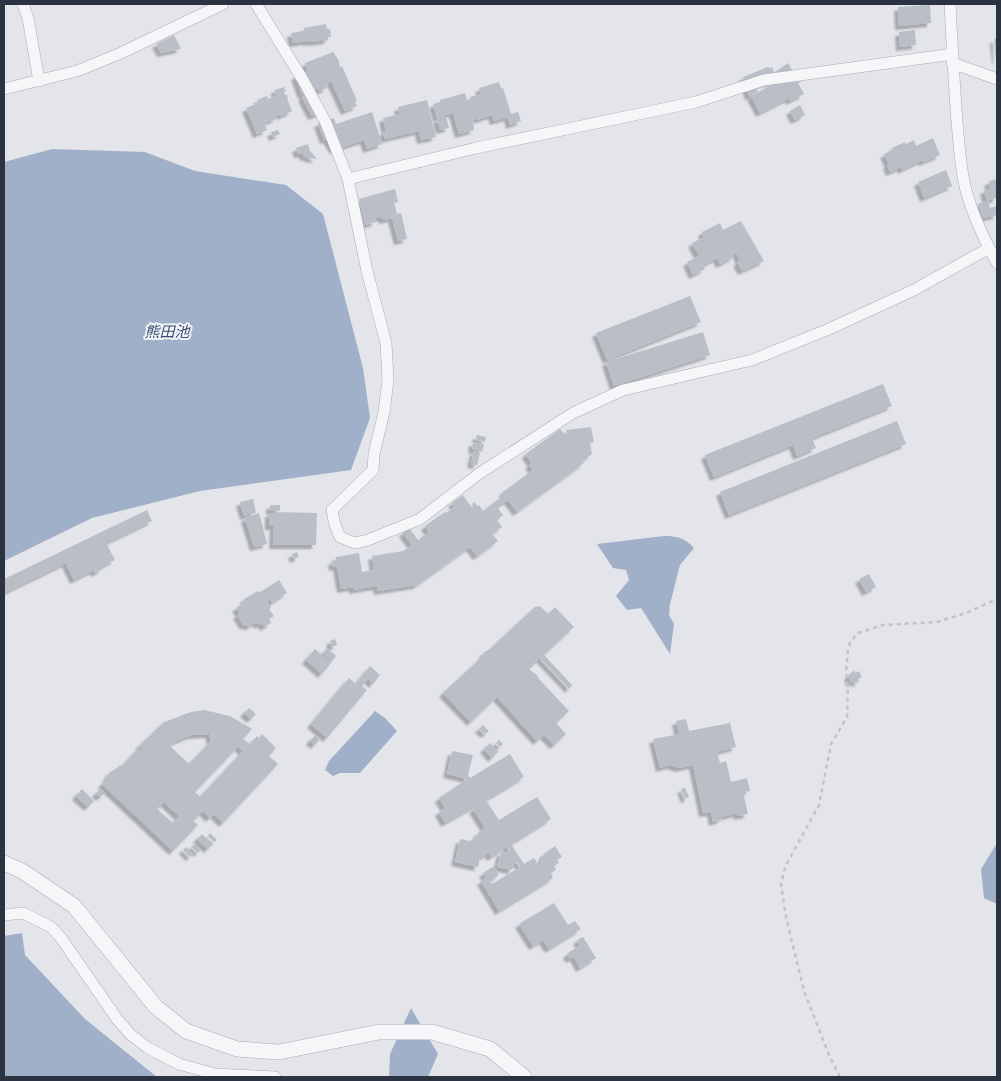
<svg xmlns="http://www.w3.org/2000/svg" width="1001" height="1081" viewBox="0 0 1001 1081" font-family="Helvetica,'Noto Sans JP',sans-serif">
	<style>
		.water { fill: #a0b0c8 }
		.building { fill: #babec7; fill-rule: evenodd; filter: url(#shadow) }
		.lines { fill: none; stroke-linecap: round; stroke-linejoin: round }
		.minor-casing { stroke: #a8acb4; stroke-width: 12 }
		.tertiary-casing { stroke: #a8acb4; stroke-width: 16 }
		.path { stroke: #c1c3c9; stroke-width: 2.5; stroke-dasharray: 4 4; stroke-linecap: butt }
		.minor { stroke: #f6f6f9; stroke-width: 11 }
		.tertiary { stroke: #f6f6f9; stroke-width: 15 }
		.labels { text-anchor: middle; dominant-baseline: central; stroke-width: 4; stroke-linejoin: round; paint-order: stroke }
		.water-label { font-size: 15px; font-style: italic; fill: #374d74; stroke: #f3f4f8 }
	</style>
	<defs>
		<filter id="shadow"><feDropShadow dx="-4" dy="4" stdDeviation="1" flood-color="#0004"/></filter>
	</defs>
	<rect width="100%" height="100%" fill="#e3e5ea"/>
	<g class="water">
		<polygon points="52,149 145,152 195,171 286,185 323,214 363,368 370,418 351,470 200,491 92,518 4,561 4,162"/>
		<path d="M664,536C677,536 685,538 694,548L680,565L670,604L669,615L674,624L670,654L641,608L627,610L616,596L629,580L626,570L613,568L597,544Z"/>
		<polygon points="375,711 385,718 397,731 360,773 340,773 333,776 325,770 329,761"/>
		<polygon points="997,843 997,904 984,898 981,869"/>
		<polygon points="22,933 25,955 85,1019 157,1077 4,1077 4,936"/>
		<polygon points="411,1008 438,1054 428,1077 389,1077 390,1054"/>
	</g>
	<g class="building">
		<polygon points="930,5 931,23 899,26 898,7"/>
		<polygon points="326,24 327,29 330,29 331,37 328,37 328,40 312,42 312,41 306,42 306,41 293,43 291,33 304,31 304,28"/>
		<polygon points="915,30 916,45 900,47 899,32"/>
		<polygon points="174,35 181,49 161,53 156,44"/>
		<polygon points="994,39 997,39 997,60 996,60"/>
		<polygon points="333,52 338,59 340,67 342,66 357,101 355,102 357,106 345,111 331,81 326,85 327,88 319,91 318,88 308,93 308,94 316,91 325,111 312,116 302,97 304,96 304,94 302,95 295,76 308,71 305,63"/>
		<polygon points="788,63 795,75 798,74 802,81 798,83 804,94 790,101 789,98 760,113 751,96 777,82 755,85 758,92 749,96 743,77 768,67 769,68 772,67 774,72 772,74"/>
		<polygon points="499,82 501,88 503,88 511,114 518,112 521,121 510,125 508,117 494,121 492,115 477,120 477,118 473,120 474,130 459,134 453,113 437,118 433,104 440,102 440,100 465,93 467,100 471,99 470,97 481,94 479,88"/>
		<polygon points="284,87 286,91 284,92 285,95 287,95 288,98 287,99 292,111 281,116 280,114 276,116 277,118 268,122 266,120 267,124 265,125 267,130 257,134 246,108 259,103 257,100 267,96 268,99 277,95 274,90"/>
		<polygon points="427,100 436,137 421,140 419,131 385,139 383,132 386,131 383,118 400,114 398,107"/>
		<polygon points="800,105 805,115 795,120 790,111"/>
		<polygon points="372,112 382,144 367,149 364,140 334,150 327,139 324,140 318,123 334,118 336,124"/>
		<polygon points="446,117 449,128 440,130 437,119"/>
		<polygon points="278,130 280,134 273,137 271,132"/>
		<polygon points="933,138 940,155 923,162 922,160 902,170 901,167 890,172 887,165 889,164 884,154 893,150 892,148 905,142 906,144 914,140 916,146"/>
		<polygon points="308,144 310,151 317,159 308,158 308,156 304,157 303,153 298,154 296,148"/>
		<polygon points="946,170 952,186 924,198 918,182"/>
		<polygon points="997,179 997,198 988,200 990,208 997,206 997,215 983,218 978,204 987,201 984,190 989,189 989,181"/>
		<polygon points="395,189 398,202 394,203 397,214 401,213 407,239 398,241 392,218 383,220 382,217 375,218 376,222 365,225 359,199"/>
		<polygon points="741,221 764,261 742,271 737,262 740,261 736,252 733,255 734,257 720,264 717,258 703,265 705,269 693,275 687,262 699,256 692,243 704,237 702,232 720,223 723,230"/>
		<polygon points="690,296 701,322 607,360 596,333"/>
		<polygon points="703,332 710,355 614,386 606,362"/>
		<polygon points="883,384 892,406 812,438 816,448 797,456 793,445 714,477 705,455"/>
		<polygon points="897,421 906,444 729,515 720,492"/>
		<polygon points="591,427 594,442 590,443 592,454 582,461 584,463 517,512 508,500 497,507 503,515 498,519 492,511 491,512 502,527 492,534 498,541 477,556 470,547 417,585 378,591 377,586 353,590 353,587 341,589 337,566 333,567 332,561 336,560 336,557 359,553 362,572 374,570 372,556 403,551 412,545 403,533 409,528 418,540 429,532 425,526 445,512 446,513 455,507 452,503 463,495 472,508 473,506 472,504 474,502 477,505 476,507 479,505 483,511 504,495 503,492 533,470 529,465 532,463 526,455 527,453 560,429 564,434 567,433 566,430"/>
		<polygon points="477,435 486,437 485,442 476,439"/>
		<polygon points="473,442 484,444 482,452 472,449"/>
		<polygon points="474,451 480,453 477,465 471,464"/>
		<polygon points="253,499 256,513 244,516 240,502"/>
		<rect x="270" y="505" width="10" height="6"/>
		<polygon points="147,510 152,521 106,543 115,560 101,567 103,569 95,573 94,570 74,580 66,563 4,593 4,579"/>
		<polygon points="274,512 317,513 316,545 273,545 274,526 269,526 269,513 274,513"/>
		<polygon points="259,513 267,544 254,547 245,518"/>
		<polygon points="297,552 299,557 294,559 292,554"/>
		<polygon points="869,574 876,587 866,592 859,579"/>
		<polygon points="279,580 287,593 272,603 270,599 262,604 267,601 271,608 269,609 274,616 269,619 271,623 264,627 262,623 259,625 256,622 248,627 247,624 244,626 237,615 240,613 236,608 245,602 244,599 258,591 259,593"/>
		<polygon points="536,606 538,607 540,606 548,614 555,607 574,627 544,655 572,685 569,689 540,658 529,669 537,675 539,679 569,711 556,723 566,734 554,745 544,735 537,741 497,697 471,722 443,693 483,656 484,652 490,649"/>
		<polygon points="335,639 337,645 332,647 330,641"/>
		<polygon points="327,648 336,656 332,661 323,653"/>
		<polygon points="315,649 331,663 322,674 306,660"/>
		<polygon points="370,666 380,675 373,684 368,679 362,686 367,690 327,738 311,724 349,678 356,684"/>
		<polygon points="854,670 855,673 859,671 862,677 858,679 859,682 856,683 855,681 851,683 848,676"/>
		<polygon points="249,708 256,714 251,719 244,713"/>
		<path d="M204,710L230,716L252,729L243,739L250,744L257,736L259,738L262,734L276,748L269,756L278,764L223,823L214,814L210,818L203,811L193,821L198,825L173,851L102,784L106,780L110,772L116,769L120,765L123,768L125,766L123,765L138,748L140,750L142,748L139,746L164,722L191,712ZM209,734L211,741L189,764L170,746L177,741L191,735ZM238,747L243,751L200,797L195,792ZM164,802L179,816L173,823L157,809Z"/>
		<polygon points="686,719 689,731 730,723 736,747 717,752 720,763 726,761 731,782 747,778 750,791 743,792 748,814 738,816 737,813 722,817 722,819 713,822 711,812 703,813 693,765 679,768 671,765 660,768 653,739 679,734 676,721"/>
		<polygon points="483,725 489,731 485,734 479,729"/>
		<polygon points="315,735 320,739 315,745 310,741"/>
		<polygon points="499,740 503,744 500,747 496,743"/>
		<polygon points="490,743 498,752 492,758 484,749"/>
		<polygon points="452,751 473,755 468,775 470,778 510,754 524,777 486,800 499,820 537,797 551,819 511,844 524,864 534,858 539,866 544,854 555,846 562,857 557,860 559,863 554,866 556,870 551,873 553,878 499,911 481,881 486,878 483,873 494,866 499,875 490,881 492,884 520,867 517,862 514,864 512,870 497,867 501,852 507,853 510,851 507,847 491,857 489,853 480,858 478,867 455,862 460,839 470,841 478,836 477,834 485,828 473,809 481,804 480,803 445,823 439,812 445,808 439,798 466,780 464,778 447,774"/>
		<polygon points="685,788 689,797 685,799 681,789"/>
		<polygon points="82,789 94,801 88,807 76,796"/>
		<polygon points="100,789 105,793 100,797 96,793"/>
		<polygon points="210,833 217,840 214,842 208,836"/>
		<polygon points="202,834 213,844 208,849 197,839"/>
		<polygon points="195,844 201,850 198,853 191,847"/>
		<polygon points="186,847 193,854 190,857 183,850"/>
		<polygon points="554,903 568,925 575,921 581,929 549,949 543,940 533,946 519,924"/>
		<polygon points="583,937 596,958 580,968 574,957 570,959 567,954 580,945 577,940"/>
	</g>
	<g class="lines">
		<defs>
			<g id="minor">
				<polyline points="23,4 28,18 39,81"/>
				<polyline points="256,4 303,80 326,123 348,179 367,271 386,343 388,380 384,412 374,454 373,470 332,510 335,525 340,537 355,543 368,540 420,519 480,473 573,413 623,390 752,360 829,329 914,290 989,248"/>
				<path d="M950,4C952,43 954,82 957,122C959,143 960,165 965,186C971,212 984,239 997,263"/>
				<polyline points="952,63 997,79"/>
				<polyline points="4,89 77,71 121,53 223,4"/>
				<polyline points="348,179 476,148 696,102 764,80 953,54"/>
				<polyline points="4,915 23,913 51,927 61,938 117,1019 130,1034 148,1048 179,1064 215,1074 275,1077"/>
			</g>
			<polyline id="tertiary" points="4,863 22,871 74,906 156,1007 186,1031 237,1049 279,1052 379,1032 432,1032 490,1049 524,1077"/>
		</defs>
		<use href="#minor" class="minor-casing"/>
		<use href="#tertiary" class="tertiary-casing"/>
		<polyline class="path" points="840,1077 829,1055 804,991 786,917 781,884 785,867 819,805 831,744 847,717 848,685 846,673 848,648 851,641 858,633 883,625 937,622 966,613 997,599"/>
		<use href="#minor" class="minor"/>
		<use href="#tertiary" class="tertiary"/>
	</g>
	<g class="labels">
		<g class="water-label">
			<text x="167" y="331">熊田池</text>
		</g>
	</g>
	<rect width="1001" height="1081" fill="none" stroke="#2b3242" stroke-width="10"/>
</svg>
